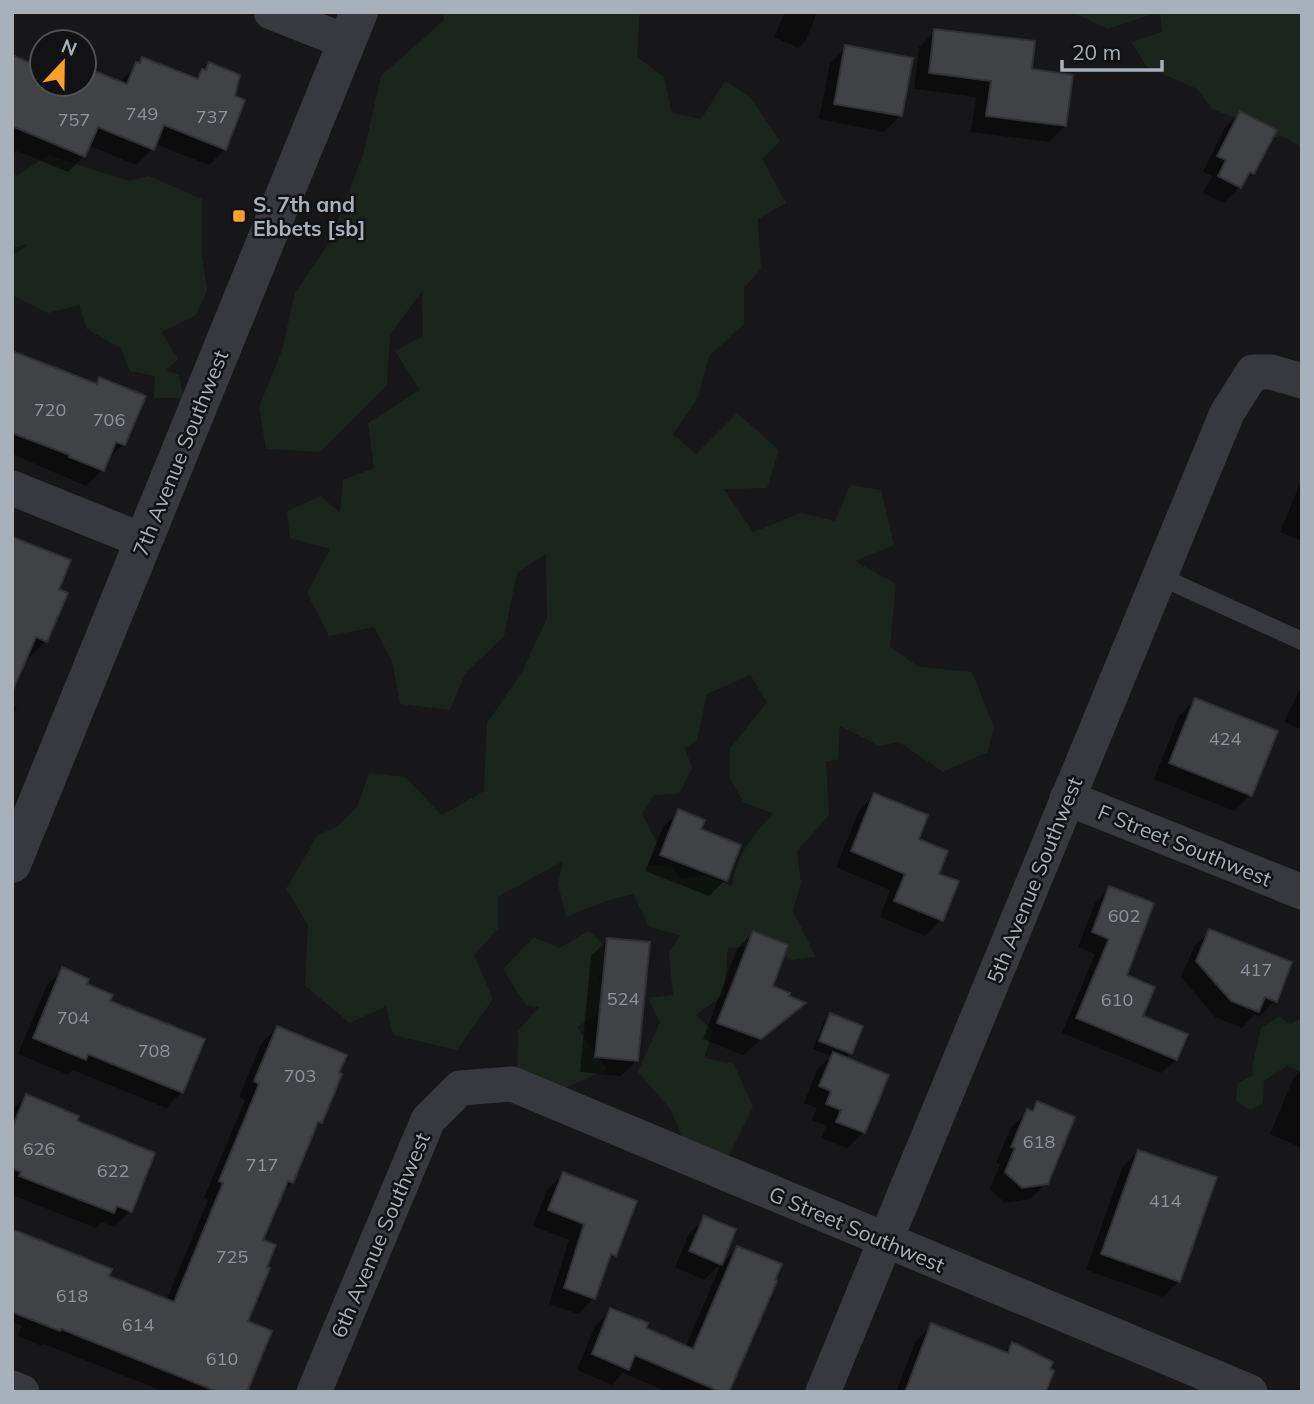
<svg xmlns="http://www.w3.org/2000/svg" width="1314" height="1404" viewBox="0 0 1314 1404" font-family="Mulish,sans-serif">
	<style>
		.green { fill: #1c251d; fill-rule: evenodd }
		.shadow { fill: #0007 }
		.building { fill: #414246; stroke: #313135; stroke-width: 2 }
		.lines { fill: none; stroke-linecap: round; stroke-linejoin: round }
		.service { stroke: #38393e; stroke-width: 18 }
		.minor { stroke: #38393e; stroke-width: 35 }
		.tertiary { stroke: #38393e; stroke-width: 38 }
		.poi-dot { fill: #fe9f2a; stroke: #121214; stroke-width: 2.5 }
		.labels { text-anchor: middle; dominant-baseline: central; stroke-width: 5; stroke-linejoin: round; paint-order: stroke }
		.number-label { font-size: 18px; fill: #8e949d }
		.poi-label { font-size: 21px; font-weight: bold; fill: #a8b0ba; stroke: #121214; text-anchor: start }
		.street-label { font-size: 21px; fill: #a8b0ba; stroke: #121214 }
	</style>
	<rect width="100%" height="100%" fill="#171719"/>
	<g class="green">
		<path d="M443,12H640L637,57L664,77L672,113L701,119L725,81L750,97L780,141L762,159L786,203L758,219L761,269L744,288V324L709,356L698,397L673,434L696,454L737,413L779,450L767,488L724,489L753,532L801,513L835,521L850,485L881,490L894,545L855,561L896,584L890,647L919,667L972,672L994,727L988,752L943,772L899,742L879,746L840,726L838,759L826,762L829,815L797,851L801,883L793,911L816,957L791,960L768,945L728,948L724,995L696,1015L713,1031L704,1058L734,1064L753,1107L727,1159L685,1143L670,1109L638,1072L660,1022L648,998L673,995L669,953L680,935L649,927L633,894L606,901L566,917L558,884L563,861L498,897V929L474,955L493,999L457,1050L393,1035L386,1006L350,1023L305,986L308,925L286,889L317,836L339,825L357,807L369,773L405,777L442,815L484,791L487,723L522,672L547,618L546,554L517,573L504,636L465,674L450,710L400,704L392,661L374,627L329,636L307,593L330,549L290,538L287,511L321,496L340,513L343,480L374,468L368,423L420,390L395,351L423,336L422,291L390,335L387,385L320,452L266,449L259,407L282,350L295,293L328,245L363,155L381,76L444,20ZM750,675L767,702L730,749V778L744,803L773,813C752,838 737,852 732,886L706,875L680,879L670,864L648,866L657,843L642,814L654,795L679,794L692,768L685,748L697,740L707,694Z"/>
		<polygon points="1072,12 1159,12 1108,29"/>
		<polygon points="1160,12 1302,12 1302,147 1282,136 1273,138 1245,130 1236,118 1212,109 1197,89 1147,67 1131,42 1162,32"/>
		<polygon points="48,155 129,181 149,176 202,199 202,257 207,290 196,315 162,332 178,359 166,370 179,375 183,398 154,398 155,376 130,371 121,348 87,329 79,305 48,313 14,296 12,257 28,244 12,248 12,174 17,176"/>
		<polygon points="589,931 613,953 598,979 615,1003 577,1027 607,1070 559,1090 517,1076 518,1031 539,1007 526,1005 503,969 534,937 559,948"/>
		<polygon points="1279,1017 1290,1024 1302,1018 1302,1073 1287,1066 1264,1081 1263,1103 1250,1110 1236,1101 1237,1084 1253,1075 1252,1068 1261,1028"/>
	</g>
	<g class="shadow">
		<polygon points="785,12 817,12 806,40 798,48 774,37"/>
		<polygon points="935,31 1030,71 1065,126 1049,142 971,132 976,97 914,89 919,47"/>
		<polygon points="846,47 900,116 884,132 819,119 830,63"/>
		<polygon points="12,57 42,69 42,84 84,84 84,69 119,83 143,59 194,79 209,65 225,149 209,165 155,144 152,149 136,165 88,145 84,156 68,172 17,151 12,155"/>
		<polygon points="1240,113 1253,173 1224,203 1203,193 1212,176 1203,172 1224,129"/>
		<polygon points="12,346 15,347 13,353 94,385 100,379 124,444 107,460 102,470 86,486 12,454"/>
		<polygon points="1302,479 1302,541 1280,532"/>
		<polygon points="57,590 46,641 30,657 26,656"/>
		<polygon points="1302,685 1302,730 1284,722"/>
		<polygon points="1195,700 1250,795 1234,811 1154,779 1179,716"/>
		<polygon points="12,702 17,709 12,714"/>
		<polygon points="875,795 916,840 937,875 941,920 925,936 880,917 890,890 836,867 859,811"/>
		<polygon points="679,811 699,830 739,846 725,880 709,896 645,871 663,827"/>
		<polygon points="1110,888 1124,976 1141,1017 1176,1059 1161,1073 1062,1033 1095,954 1078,947 1095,903"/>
		<polygon points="1210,931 1275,1001 1259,1017 1254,1015 1242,1028 1215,1017 1181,977 1194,947"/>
		<polygon points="753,933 770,987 786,997 802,1004 743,1055 703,1039 737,949"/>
		<polygon points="608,940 637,1060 621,1076 580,1072 591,956"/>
		<polygon points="63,969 108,1002 182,1092 166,1108 73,1070 68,1075 18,1054 47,985"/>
		<polygon points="831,1015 850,1053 845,1059 864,1132 847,1148 822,1138 826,1126 812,1120 817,1108 804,1103 817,1070 831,1056 813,1049 823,1023"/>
		<polygon points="277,1028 321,1122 313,1130 292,1182 281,1193 261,1241 246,1322 245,1392 165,1392 44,1344 42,1346 18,1336 22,1326 12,1322 12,1227 19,1230 18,1233 107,1277 166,1301 208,1200 204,1198 245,1100 239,1097 261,1044"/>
		<polygon points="1302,1070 1302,1148 1270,1134 1293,1079"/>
		<polygon points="26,1097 75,1122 130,1211 114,1227 102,1222 96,1228 12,1195 12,1110"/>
		<polygon points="1037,1103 1047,1183 1030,1199 1005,1203 990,1189 1000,1164 996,1163 1011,1127"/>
		<polygon points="1138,1152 1179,1281 1163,1297 1086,1270 1122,1168"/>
		<polygon points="563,1174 614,1255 605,1264 594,1298 578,1314 549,1304 569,1240 533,1226 547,1190"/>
		<polygon points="705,1218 720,1264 704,1280 675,1267 689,1234"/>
		<polygon points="737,1248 727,1392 668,1392 623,1373 612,1385 577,1370 595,1326 611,1310 644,1329 685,1348 721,1264"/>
		<polygon points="931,1326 1003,1353 1012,1344 1048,1370 1051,1384 1047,1392 896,1392 915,1342"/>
	</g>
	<g class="building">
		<polygon points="934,29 1035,41 1032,69 1073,75 1066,126 986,116 991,81 929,73"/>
		<polygon points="845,45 913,58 902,116 834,104"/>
		<polygon points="12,55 42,68 42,84 84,84 84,67 127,84 136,62 140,63 142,57 198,79 202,69 206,70 209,62 240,75 235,96 245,100 226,150 164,125 154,150 98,127 85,157 12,126"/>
		<polygon points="1240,111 1277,130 1254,174 1250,172 1241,188 1218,176 1226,160 1217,156"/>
		<polygon points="12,351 97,384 99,377 146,396 125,445 116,442 104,471 69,457 70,455 12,433"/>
		<polygon points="12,537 71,560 59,589 68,593 47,642 36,637 12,692"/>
		<polygon points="1195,698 1278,731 1252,796 1169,763"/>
		<polygon points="874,793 928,815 919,839 948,851 939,874 959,881 943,921 894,901 905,874 851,851"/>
		<polygon points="678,809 705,820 701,829 741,845 727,881 660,855"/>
		<polygon points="1109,886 1154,903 1127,975 1155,987 1143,1016 1188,1034 1177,1060 1076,1018 1109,939 1092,932"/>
		<polygon points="1209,929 1292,962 1277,1002 1265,997 1259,1012 1231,1001 1196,961"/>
		<polygon points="753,931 788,945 773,986 790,993 789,996 806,1003 761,1039 717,1023"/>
		<polygon points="607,938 650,942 638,1061 595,1057"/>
		<polygon points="62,967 89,979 87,984 113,995 110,1001 205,1039 183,1093 88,1054 86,1060 33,1038"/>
		<polygon points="830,1013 863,1026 852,1054 819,1041"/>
		<polygon points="277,1026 347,1055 339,1073 342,1074 322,1123 318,1122 293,1183 288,1181 263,1240 276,1245 267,1267 270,1268 248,1321 272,1331 247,1392 218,1392 61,1329 60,1331 12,1312 12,1229 112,1269 109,1276 174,1302 223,1183 219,1181 259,1084 254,1081"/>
		<polygon points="833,1052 889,1075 865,1133 836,1122 841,1110 826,1104 831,1091 819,1086"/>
		<polygon points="26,1094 79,1116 77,1121 155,1153 132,1212 117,1206 114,1213 19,1176 21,1172 12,1168 12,1128"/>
		<polygon points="1037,1101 1075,1117 1048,1184 1022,1188 1005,1172 1015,1148 1011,1147 1027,1109 1033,1111"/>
		<polygon points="1138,1150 1217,1177 1180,1282 1101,1254"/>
		<polygon points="563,1172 637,1201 616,1256 611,1254 595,1299 564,1288 584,1224 548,1210"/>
		<polygon points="704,1216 736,1229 722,1265 689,1251"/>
		<polygon points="737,1246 782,1264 775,1280 777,1281 729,1392 721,1392 635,1355 629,1370 592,1354 610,1308 648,1323 646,1328 693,1349"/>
		<polygon points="931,1323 1008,1353 1012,1342 1053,1362 1050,1369 1054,1371 1046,1392 905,1392"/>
	</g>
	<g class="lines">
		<polyline class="service" points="1159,576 1302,641"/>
		<g class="minor">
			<polyline points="271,12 347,42"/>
			<polyline points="12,488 144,541"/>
			<polyline points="1067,798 1302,892"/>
			<polyline points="12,1388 22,1392"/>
			<polyline points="314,1392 428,1120 460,1088 512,1084 1250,1392"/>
			<polyline points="823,1392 1227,413 1253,372 1271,372 1302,381"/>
		</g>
		<polyline class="tertiary" points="12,864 359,12"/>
	</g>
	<rect class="poi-dot" x="232" y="209" width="14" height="14" rx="3.5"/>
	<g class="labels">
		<g class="number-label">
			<text x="142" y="113">749</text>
			<text x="212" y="116">737</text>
			<text x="74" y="119">757</text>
			<text x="50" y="409">720</text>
			<text x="109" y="419">706</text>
			<text x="1225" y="738">424</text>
			<text x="1124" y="915">602</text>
			<text x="1256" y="969">417</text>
			<text x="623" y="998">524</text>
			<text x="1117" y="999">610</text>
			<text x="73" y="1017">704</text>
			<text x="154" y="1050">708</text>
			<text x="300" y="1075">703</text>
			<text x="1039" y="1141">618</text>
			<text x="39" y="1148">626</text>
			<text x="262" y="1164">717</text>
			<text x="113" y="1170">622</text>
			<text x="1165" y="1200">414</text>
			<text x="232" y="1256">725</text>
			<text x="72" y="1295">618</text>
			<text x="138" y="1324">614</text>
			<text x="222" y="1358">610</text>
		</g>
		<g class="poi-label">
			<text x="253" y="204">S. 7th and<tspan x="253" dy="24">Ebbets [sb]</tspan></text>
		</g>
		<g class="street-label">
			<text transform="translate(180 453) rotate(-68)">7th Avenue Southwest</text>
			<text transform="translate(1185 845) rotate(22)">F Street Southwest</text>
			<text transform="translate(1034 880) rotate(-68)">5th Avenue Southwest</text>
			<text transform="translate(857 1229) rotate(23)">G Street Southwest</text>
			<text transform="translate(380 1235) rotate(-67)">6th Avenue Southwest</text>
		</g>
	</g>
	<rect width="1314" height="1404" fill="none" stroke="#a8b0ba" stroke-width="28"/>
	<g transform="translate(63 63) rotate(22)"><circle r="33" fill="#121214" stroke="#4e5156" stroke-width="2"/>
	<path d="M0-5L12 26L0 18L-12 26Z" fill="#fe9f2a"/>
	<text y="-10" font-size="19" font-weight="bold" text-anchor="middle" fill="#a8b0ba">N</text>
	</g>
	<path d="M1062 60v10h100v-10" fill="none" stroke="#a8b0ba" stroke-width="3.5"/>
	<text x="1072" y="60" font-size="21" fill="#a8b0ba" stroke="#121214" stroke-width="5" paint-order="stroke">20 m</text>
</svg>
